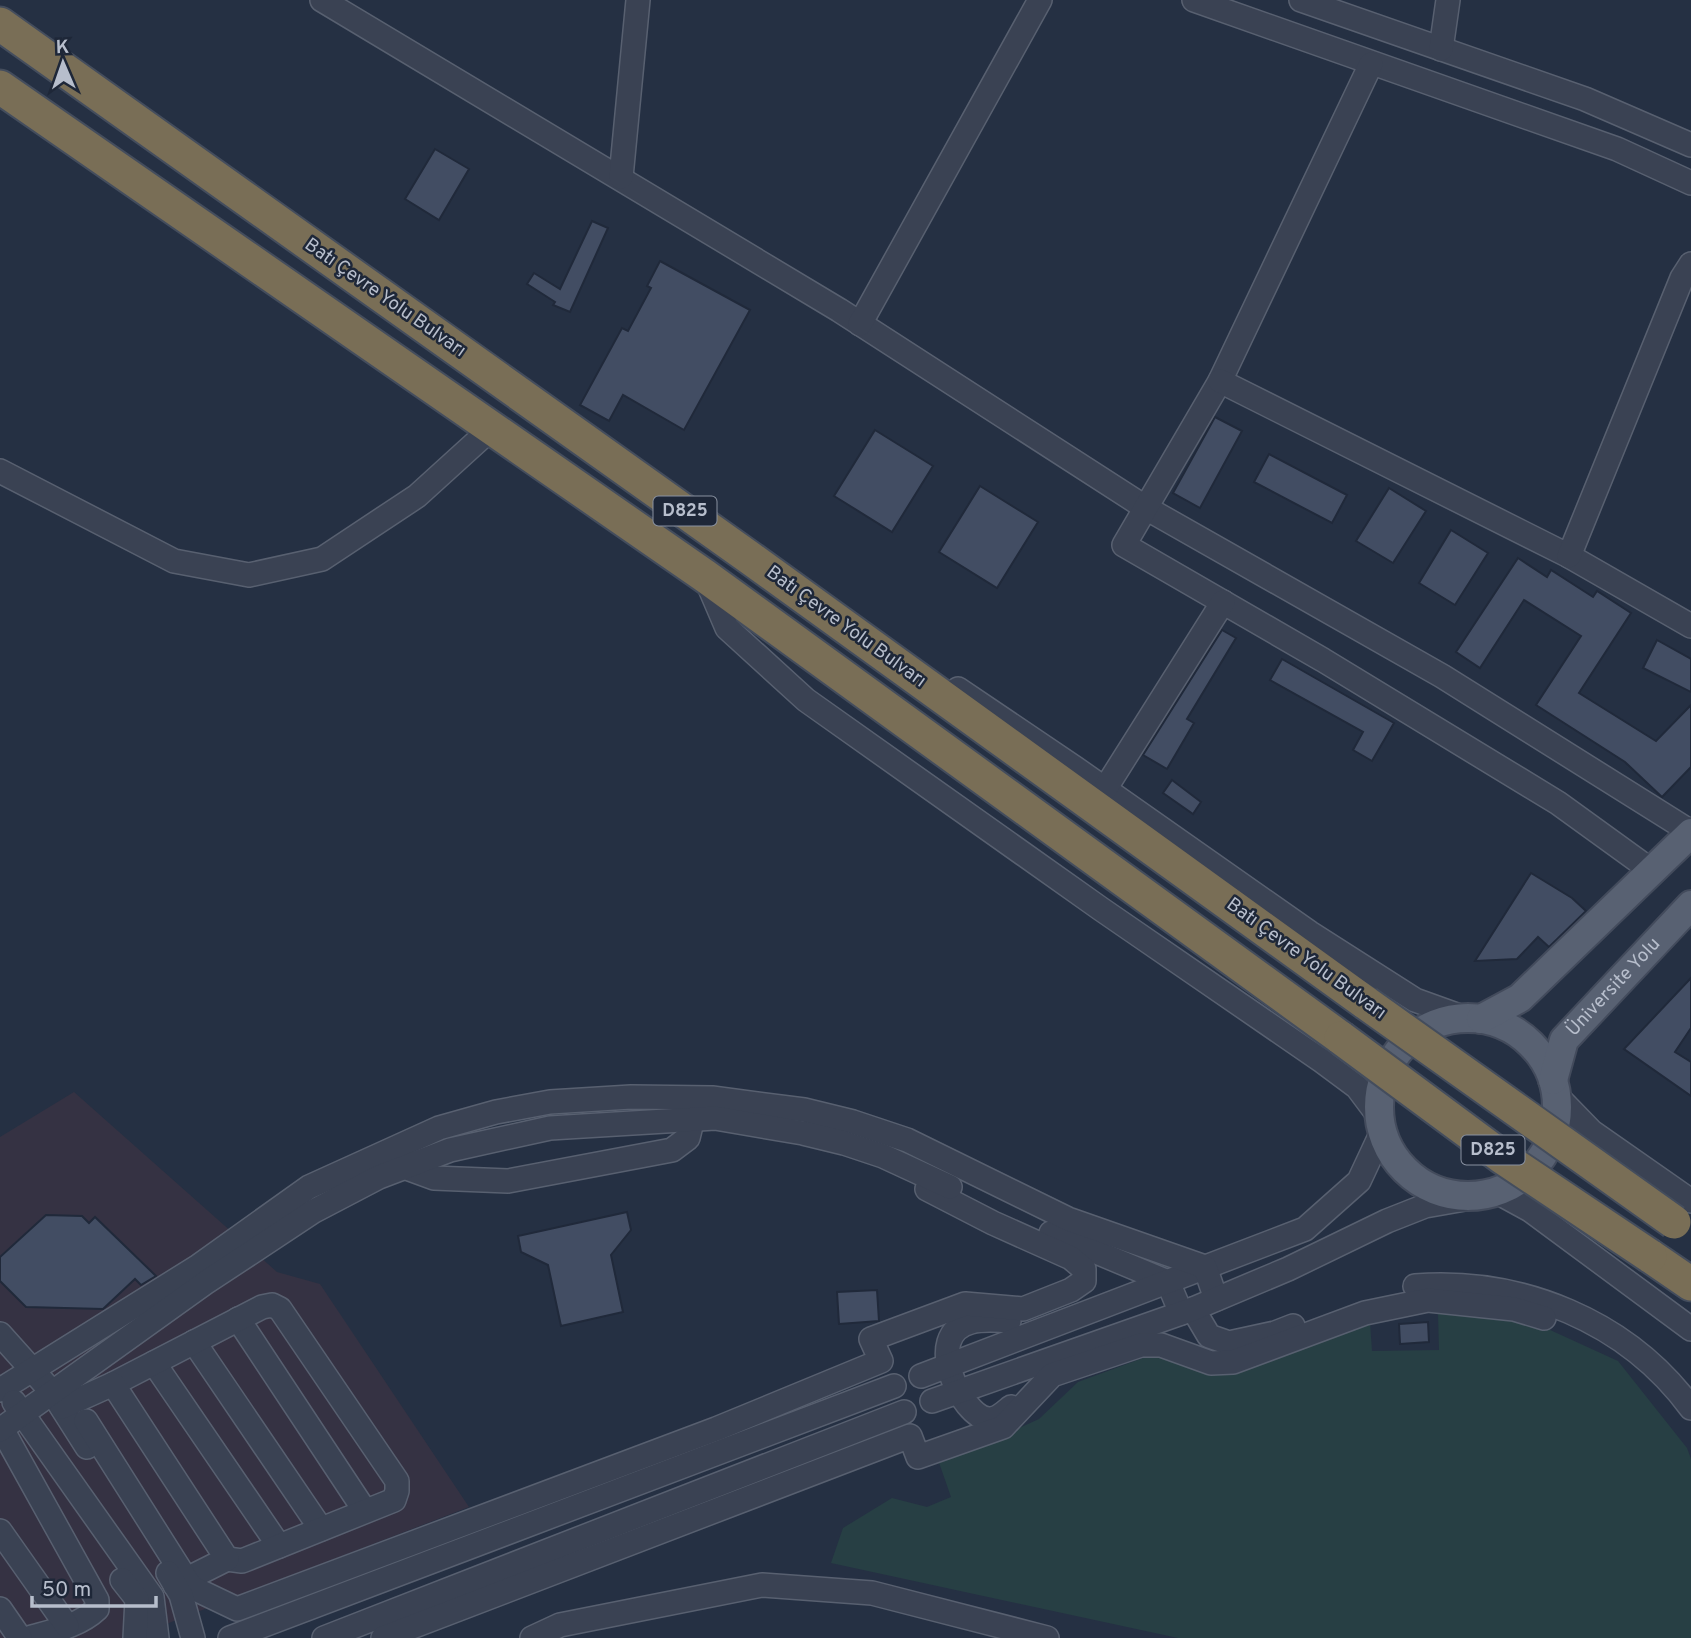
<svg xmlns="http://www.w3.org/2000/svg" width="1691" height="1638" viewBox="0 0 1691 1638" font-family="Overpass,sans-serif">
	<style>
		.medical { fill: #353243 }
		.green { fill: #273f44 }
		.building { fill: #424d63; stroke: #20293a; stroke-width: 2 }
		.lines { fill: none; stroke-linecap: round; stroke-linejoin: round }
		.minor-casing { stroke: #586070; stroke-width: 26 }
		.major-casing { stroke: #434b5c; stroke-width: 32 }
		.highway-casing { stroke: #444d5d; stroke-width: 37 }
		.minor { stroke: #3a4253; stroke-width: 23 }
		.major { stroke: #586172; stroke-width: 28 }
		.highway { stroke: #796e56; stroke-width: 33 }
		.highway-bridge-casing { stroke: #444d5d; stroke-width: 37; stroke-linecap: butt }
		.highway-bridge { stroke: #796e56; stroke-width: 33 }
		.labels { text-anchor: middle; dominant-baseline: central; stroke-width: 5; stroke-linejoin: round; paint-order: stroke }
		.shield { fill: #1e2738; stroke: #8991a0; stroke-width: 2 }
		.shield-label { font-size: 18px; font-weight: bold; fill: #b7becc }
		.street-label { font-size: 19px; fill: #b7becc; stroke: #1e2738 }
	</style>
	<rect width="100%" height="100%" fill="#253043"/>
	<polygon class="medical" points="74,1092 277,1272 320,1284 469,1507 130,1638 0,1638 0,1137"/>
	<polygon class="green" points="1438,1313 1537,1324 1618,1361 1687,1448 1691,1459 1691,1638 1178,1638 831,1563 843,1528 892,1498 927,1507 951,1497 936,1454 995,1439 1039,1419 1078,1382 1154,1354 1179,1362 1370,1322 1372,1351 1439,1350"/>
	<g class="building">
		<polygon points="435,149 469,169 439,220 405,199"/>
		<polygon points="592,221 608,228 570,312 553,305 555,302 527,284 534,273 560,289"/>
		<polygon points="660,261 750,310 684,430 623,395 609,421 580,405 622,328 628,331 651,288 647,286"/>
		<polygon points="1215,417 1242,431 1200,508 1173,493"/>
		<polygon points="875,430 933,466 892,532 834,496"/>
		<polygon points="1269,454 1347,495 1332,523 1254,482"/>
		<polygon points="980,486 1038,522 997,588 939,552"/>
		<polygon points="1389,488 1426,511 1393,563 1356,541"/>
		<polygon points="1451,530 1488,553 1455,605 1419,583"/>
		<polygon points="1518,558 1547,577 1551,570 1593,597 1597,591 1631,613 1579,693 1656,741 1691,705 1691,767 1662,797 1625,762 1536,705 1581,636 1524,600 1480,668 1456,652"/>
		<polygon points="1222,630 1236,638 1187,719 1194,723 1167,769 1143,755"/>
		<polygon points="1657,640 1691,659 1691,692 1643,668"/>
		<polygon points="1282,659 1394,723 1372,761 1353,750 1363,732 1270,680"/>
		<polygon points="1172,780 1201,802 1193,814 1163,793"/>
		<polygon points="1531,873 1572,898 1586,911 1549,947 1538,937 1517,959 1475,961"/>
		<polygon points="1691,978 1691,1028 1675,1052 1691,1062 1691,1096 1624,1049"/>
		<polygon points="627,1212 631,1230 611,1255 623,1312 561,1326 548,1265 521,1252 518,1236"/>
		<polygon points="46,1215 82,1216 89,1223 95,1217 156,1276 141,1285 135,1279 103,1309 26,1307 0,1281 0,1257"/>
		<polygon points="877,1290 879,1321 839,1324 837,1292"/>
		<polygon points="1428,1322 1429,1342 1400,1344 1399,1324"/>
	</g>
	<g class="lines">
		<defs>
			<g id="minor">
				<polyline points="322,0 839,310 1146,508 1442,676 1691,832"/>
				<polyline points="1194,0 1617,149 1691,183"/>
				<polyline points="1301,0 1585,99 1691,145"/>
				<polyline points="1441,49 1448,0"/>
				<polyline points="1371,64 1220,381 1124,545 1323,660 1558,803 1652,871"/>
				<polyline points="621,177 638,0"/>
				<polyline points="860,324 1040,0"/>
				<polyline points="1220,381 1569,556 1691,626"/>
				<polyline points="0,471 174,561 249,575 322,559 417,496 493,427"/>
				<polyline points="1569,556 1682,278 1691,264"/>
				<polyline points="706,579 727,628 806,700 1101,909 1322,1061 1357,1087 1378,1115"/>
				<polyline points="958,689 1075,768 1310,933 1415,1000 1465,1018"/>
				<polyline points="1105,789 1223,602"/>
				<polyline points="1556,1095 1592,1132 1691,1201"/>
				<polyline points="404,1167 434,1178 508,1181 672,1150 688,1138 696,1105"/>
				<polyline points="1497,1192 1530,1210 1691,1329"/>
				<polyline points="1051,1233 1168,1282 1181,1313"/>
				<path d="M1415,1286C1521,1278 1627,1321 1691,1408"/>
				<polyline points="1193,1309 1209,1336 1229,1343 1275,1333 1293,1326"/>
				<polyline points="238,1319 365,1511"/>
				<path d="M1009,1321C997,1320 983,1319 971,1322C921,1335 962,1416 988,1419C997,1420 1005,1412 1011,1407"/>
				<polyline points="0,1334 52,1392 87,1447"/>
				<polyline points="194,1342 321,1529"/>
				<polyline points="154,1363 279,1546"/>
				<polyline points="921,1376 1305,1229 1359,1181 1381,1134"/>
				<polyline points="113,1384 262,1307 272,1305 280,1309 397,1481 397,1491 394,1500 242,1561 227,1559"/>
				<polyline points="0,1390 197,1267 309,1187 439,1128 496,1112 550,1102 631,1097 712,1098 804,1110 853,1122 907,1140 1068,1219 1205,1267 1216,1299"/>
				<polyline points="932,1401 1193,1309 1288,1269 1387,1221 1425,1206 1482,1196"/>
				<polyline points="14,1402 152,1597 157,1638"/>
				<polyline points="62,1407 113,1384 227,1559 175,1585"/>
				<polyline points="86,1421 191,1587 237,1609 716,1429 881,1361 871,1339 965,1304 1023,1309 1071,1290 1084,1281 1084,1269 1071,1258 993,1223 927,1189"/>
				<path d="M2,1429L97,1600V1609C79,1626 53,1631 29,1638"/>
				<polyline points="0,1430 205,1283 314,1211 379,1177 450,1150 550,1128 715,1118 803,1133 844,1143 883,1156 950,1187"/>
				<polyline points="0,1531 67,1626"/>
				<polyline points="168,1573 181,1595 193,1638"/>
				<polyline points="122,1580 137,1599 135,1638"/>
				<polyline points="0,1609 20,1638"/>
				<polyline points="230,1638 894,1386"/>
				<polyline points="324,1638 904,1412"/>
				<polyline points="383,1638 910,1436 918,1457 1003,1427 1052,1375 1141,1345 1161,1345 1211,1363 1233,1362 1365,1313 1428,1300 1514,1309 1544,1318"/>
				<polyline points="532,1638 560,1625 762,1585 872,1593 1047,1638"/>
			</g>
			<g id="major">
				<circle cx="1468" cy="1107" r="89"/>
				<polyline points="1481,1019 1520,998 1691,833"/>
				<path id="s1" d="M1553,1080L1564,1040L1691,905"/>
			</g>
			<g id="highway">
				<polyline points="0,24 750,558 1366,1003"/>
				<polyline points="0,87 705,576 1341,1038"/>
				<polyline points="1650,1256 1691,1284"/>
			</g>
		</defs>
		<use href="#minor" class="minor-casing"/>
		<use href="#major" class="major-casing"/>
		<use href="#highway" class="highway-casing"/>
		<use href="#minor" class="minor"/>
		<use href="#major" class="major"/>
		<use href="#highway" class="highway"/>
		<defs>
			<g id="highway-bridge">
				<polyline points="1366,1003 1674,1222"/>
				<polyline points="1341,1038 1502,1157 1650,1256"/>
			</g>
		</defs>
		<use href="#highway-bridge" class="highway-bridge-casing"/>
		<use href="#highway-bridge" class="highway-bridge"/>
	</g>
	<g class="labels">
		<g class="shield">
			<rect x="653.5" y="496.5" width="63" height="29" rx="5"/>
			<rect x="1461.5" y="1135.5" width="63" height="29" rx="5"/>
		</g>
		<g class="shield-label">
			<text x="685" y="511">D825</text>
			<text x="1493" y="1150">D825</text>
		</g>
		<g class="street-label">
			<text transform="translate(385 298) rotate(35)">Batı Çevre Yolu Bulvarı</text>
			<text transform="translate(846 627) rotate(36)">Batı Çevre Yolu Bulvarı</text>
			<text transform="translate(1306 959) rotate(36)">Batı Çevre Yolu Bulvarı</text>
			<text stroke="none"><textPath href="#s1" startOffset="114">Üniversite Yolu</textPath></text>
		</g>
	</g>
	<g transform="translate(63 63) rotate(358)" stroke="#1e2738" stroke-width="5" paint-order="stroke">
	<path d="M0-5L12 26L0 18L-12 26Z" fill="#b7becc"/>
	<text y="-10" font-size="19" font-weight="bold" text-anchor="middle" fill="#b7becc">K</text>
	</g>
	<path d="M32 1596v10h124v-10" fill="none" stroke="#b7becc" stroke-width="3.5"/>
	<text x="42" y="1596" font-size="21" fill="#b7becc" stroke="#1e2738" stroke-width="5" paint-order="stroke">50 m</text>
</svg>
